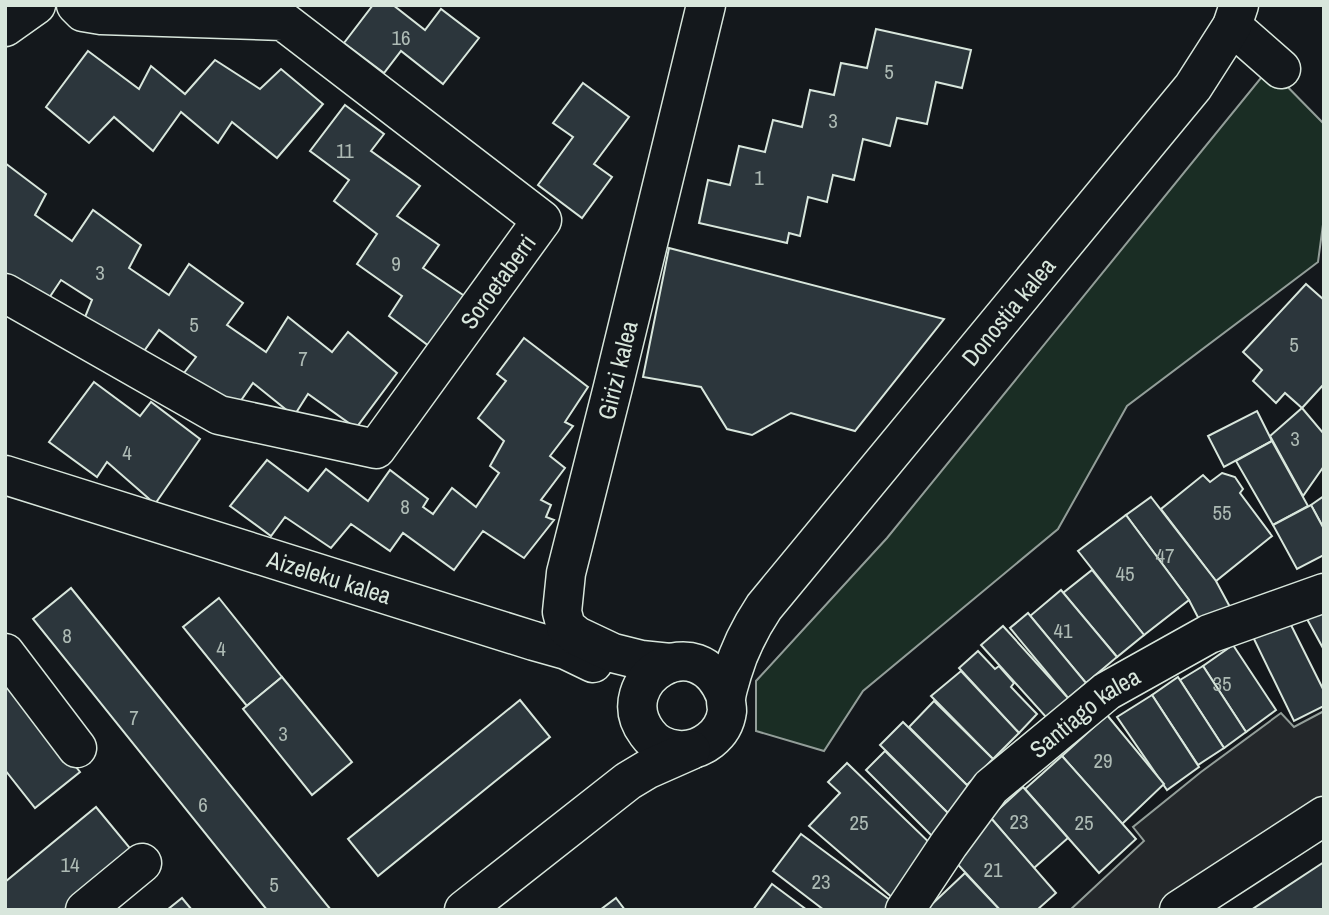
<svg xmlns="http://www.w3.org/2000/svg" width="1329" height="915" viewBox="0 0 1329 915" font-family="'Archivo Narrow',sans-serif">
	<style>
		.green { fill: #1a2d24; stroke: #939e99; stroke-width: 2 }
		.parking { fill: #24282b; stroke: #939e99; stroke-width: 2 }
		.building { fill: #2c363c; stroke: #d8e6dc; stroke-width: 2 }
		.lines { fill: none; stroke-linecap: round; stroke-linejoin: round }
		.minor-casing { stroke: #d8e6dc; stroke-width: 41 }
		.minor { stroke: #14181c; stroke-width: 38 }
		.labels { text-anchor: middle; dominant-baseline: central; stroke-width: 5; stroke-linejoin: round; paint-order: stroke }
		.number-label { font-size: 21px; fill: #adbab4 }
		.street-label { font-size: 24px; fill: #d8e6dc; stroke: #14181c }
	</style>
	<rect width="100%" height="100%" fill="#14181c"/>
	<polygon class="green" points="1269,68 1324,124 1324,217 1318,262 1127,406 1058,529 863,691 824,751 756,731 756,681 887,538"/>
	<polygon class="parking" points="1324,711 1324,812 1171,910 1070,910 1144,841 1133,827 1201,772 1281,713 1294,727"/>
	<g class="building">
		<polygon points="373,5 393,5 425,30 441,9 479,38 443,84 401,51 384,73 344,43"/>
		<polygon points="876,29 971,50 962,88 936,82 927,124 897,118 890,146 863,139 854,180 833,175 827,202 808,197 800,236 789,233 787,243 699,223 708,180 730,185 739,146 765,152 773,120 802,127 810,90 834,95 841,63 867,68"/>
		<polygon points="88,51 139,89 151,66 185,94 215,60 260,89 281,69 323,104 277,158 232,122 218,143 181,112 153,151 114,117 89,143 46,107"/>
		<polygon points="583,83 629,117 594,164 612,177 582,218 538,185 573,137 553,123"/>
		<polygon points="345,105 384,134 371,151 420,186 397,216 439,245 423,268 469,299 433,349 389,316 402,296 357,264 377,234 334,201 349,180 310,151"/>
		<polygon points="5,163 46,194 35,215 72,241 93,210 141,245 129,268 169,295 189,264 243,303 227,325 266,352 288,317 332,352 348,332 397,373 356,428 308,394 294,416 253,383 231,415 181,377 196,357 159,330 137,361 83,322 92,300 61,280 41,310 5,284"/>
		<polygon points="669,248 944,319 855,431 791,413 752,435 727,429 701,387 643,377"/>
		<polygon points="1306,284 1324,300 1324,384 1302,408 1285,393 1276,403 1253,381 1262,370 1243,352"/>
		<polygon points="524,338 588,387 565,422 573,426 550,456 565,468 541,500 551,505 546,517 554,520 524,558 483,531 454,570 403,533 390,551 351,524 331,548 285,517 271,536 230,506 267,460 308,491 326,469 368,501 390,470 428,499 423,507 433,514 452,488 476,507 499,473 490,466 504,441 478,418 506,381 497,374"/>
		<polygon points="94,382 140,416 151,402 200,439 155,504 107,462 97,477 49,442"/>
		<polygon points="1302,408 1324,434 1324,466 1303,496 1270,436"/>
		<polygon points="1257,411 1272,441 1224,467 1208,436"/>
		<polygon points="1272,441 1308,506 1273,525 1236,461"/>
		<polygon points="1222,473 1235,477 1243,489 1240,493 1272,536 1216,581 1161,509 1203,475 1210,482"/>
		<polygon points="1324,496 1324,529 1311,505"/>
		<polygon points="1151,497 1216,581 1230,607 1202,625 1189,600 1126,515"/>
		<polygon points="1311,505 1324,529 1324,555 1297,569 1273,525"/>
		<polygon points="1126,515 1189,600 1144,635 1078,551"/>
		<polygon points="1092,570 1144,635 1117,657 1063,593"/>
		<polygon points="71,588 331,910 267,910 33,619"/>
		<polygon points="1061,590 1117,657 1086,683 1030,616"/>
		<polygon points="219,598 282,677 247,706 183,627"/>
		<polygon points="1324,608 1324,650 1307,619"/>
		<polygon points="1028,613 1086,683 1068,698 1010,628"/>
		<polygon points="1288,619 1324,691 1324,706 1294,721 1253,637"/>
		<polygon points="1003,626 1068,698 1055,727 981,645"/>
		<polygon points="1233,645 1276,710 1246,732 1203,666"/>
		<polygon points="978,651 995,669 999,666 1014,683 1011,687 1037,714 1019,733 959,668"/>
		<polygon points="1203,666 1246,732 1224,748 1180,680"/>
		<polygon points="961,671 1019,733 993,759 931,696"/>
		<polygon points="5,676 80,772 35,808 5,770"/>
		<polygon points="282,677 352,762 312,795 243,709"/>
		<polygon points="1178,677 1224,748 1198,765 1152,695"/>
		<polygon points="1152,695 1199,767 1167,790 1117,717"/>
		<polygon points="520,700 550,737 378,876 348,839"/>
		<polygon points="934,701 993,759 967,785 909,727"/>
		<polygon points="1107,715 1164,784 1122,824 1062,756"/>
		<polygon points="903,722 977,795 954,819 880,745"/>
		<polygon points="885,751 954,819 935,839 866,770"/>
		<polygon points="1062,756 1136,839 1099,873 1025,789"/>
		<polygon points="847,763 936,849 894,899 809,826 840,793 828,782"/>
		<polygon points="1023,787 1068,838 1034,868 990,817"/>
		<polygon points="96,807 134,853 66,910 5,910 5,882"/>
		<polygon points="990,817 1056,893 1037,910 1000,910 950,856"/>
		<polygon points="801,834 894,903 888,910 824,910 773,871"/>
		<polygon points="1324,862 1324,910 1251,910"/>
		<polygon points="965,873 1000,910 932,910 929,907"/>
		<polygon points="772,884 807,910 753,910"/>
		<polygon points="182,898 192,910 167,910"/>
		<polygon points="616,898 625,910 600,910"/>
	</g>
	<g class="lines">
		<defs>
			<g id="minor">
				<polyline points="1232,26 1281,69"/>
				<polyline points="5,27 36,5"/>
				<path id="s1" d="M5,293L219,415L376,449L542,220L283,21L101,15L83,12L76,5"/>
				<path id="s2" d="M5,475L534,641L566,650L593,663"/>
				<polyline points="5,653 77,748"/>
				<path id="s3" d="M670,663L641,660L613,653L577,636L566,627L562,612L566,573L613,387L706,5"/>
				<path id="s4" d="M726,697C698,622 608,681 647,733C654,743 665,749 678,750C701,752 724,735 727,711C727,707 726,704 726,700C726,692 730,682 732,674C739,650 750,628 764,607L1193,87L1232,26L1239,5"/>
				<polyline points="85,910 142,863"/>
				<polyline points="464,910 628,781 648,769 691,750"/>
				<path id="s5" d="M905,910L949,844L991,787L1107,691L1209,634L1324,593"/>
				<polyline points="1179,910 1324,816"/>
			</g>
		</defs>
		<use href="#minor" class="minor-casing"/>
		<use href="#minor" class="minor"/>
	</g>
	<g class="labels">
		<g class="number-label">
			<text x="401" y="37">16</text>
			<text x="889" y="71">5</text>
			<text x="833" y="120">3</text>
			<text x="345" y="150">11</text>
			<text x="759" y="177">1</text>
			<text x="396" y="263">9</text>
			<text x="100" y="272">3</text>
			<text x="194" y="324">5</text>
			<text x="1294" y="344">5</text>
			<text x="303" y="358">7</text>
			<text x="1295" y="438">3</text>
			<text x="127" y="452">4</text>
			<text x="405" y="506">8</text>
			<text x="1222" y="512">55</text>
			<text x="1165" y="555">47</text>
			<text x="1125" y="573">45</text>
			<text x="1063" y="630">41</text>
			<text x="67" y="635">8</text>
			<text x="221" y="648">4</text>
			<text x="1222" y="683">35</text>
			<text x="134" y="717">7</text>
			<text x="283" y="733">3</text>
			<text x="1103" y="760">29</text>
			<text x="203" y="804">6</text>
			<text x="1019" y="821">23</text>
			<text x="859" y="822">25</text>
			<text x="1084" y="822">25</text>
			<text x="70" y="864">14</text>
			<text x="993" y="869">21</text>
			<text x="821" y="881">23</text>
			<text x="274" y="884">5</text>
		</g>
		<g class="street-label">
			<text stroke="none"><textPath href="#s1" startOffset="614">Soroetaberri</textPath></text>
			<text stroke="none"><textPath href="#s4" startOffset="760">Donostia kalea</textPath></text>
			<text stroke="none"><textPath href="#s3" startOffset="376">Girizi kalea</textPath></text>
			<text stroke="none"><textPath href="#s2" startOffset="340">Aizeleku kalea</textPath></text>
			<text stroke="none"><textPath href="#s5" startOffset="270">Santiago kalea</textPath></text>
		</g>
	</g>
	<rect width="1329" height="915" fill="none" stroke="#d8e6dc" stroke-width="14"/>
</svg>
